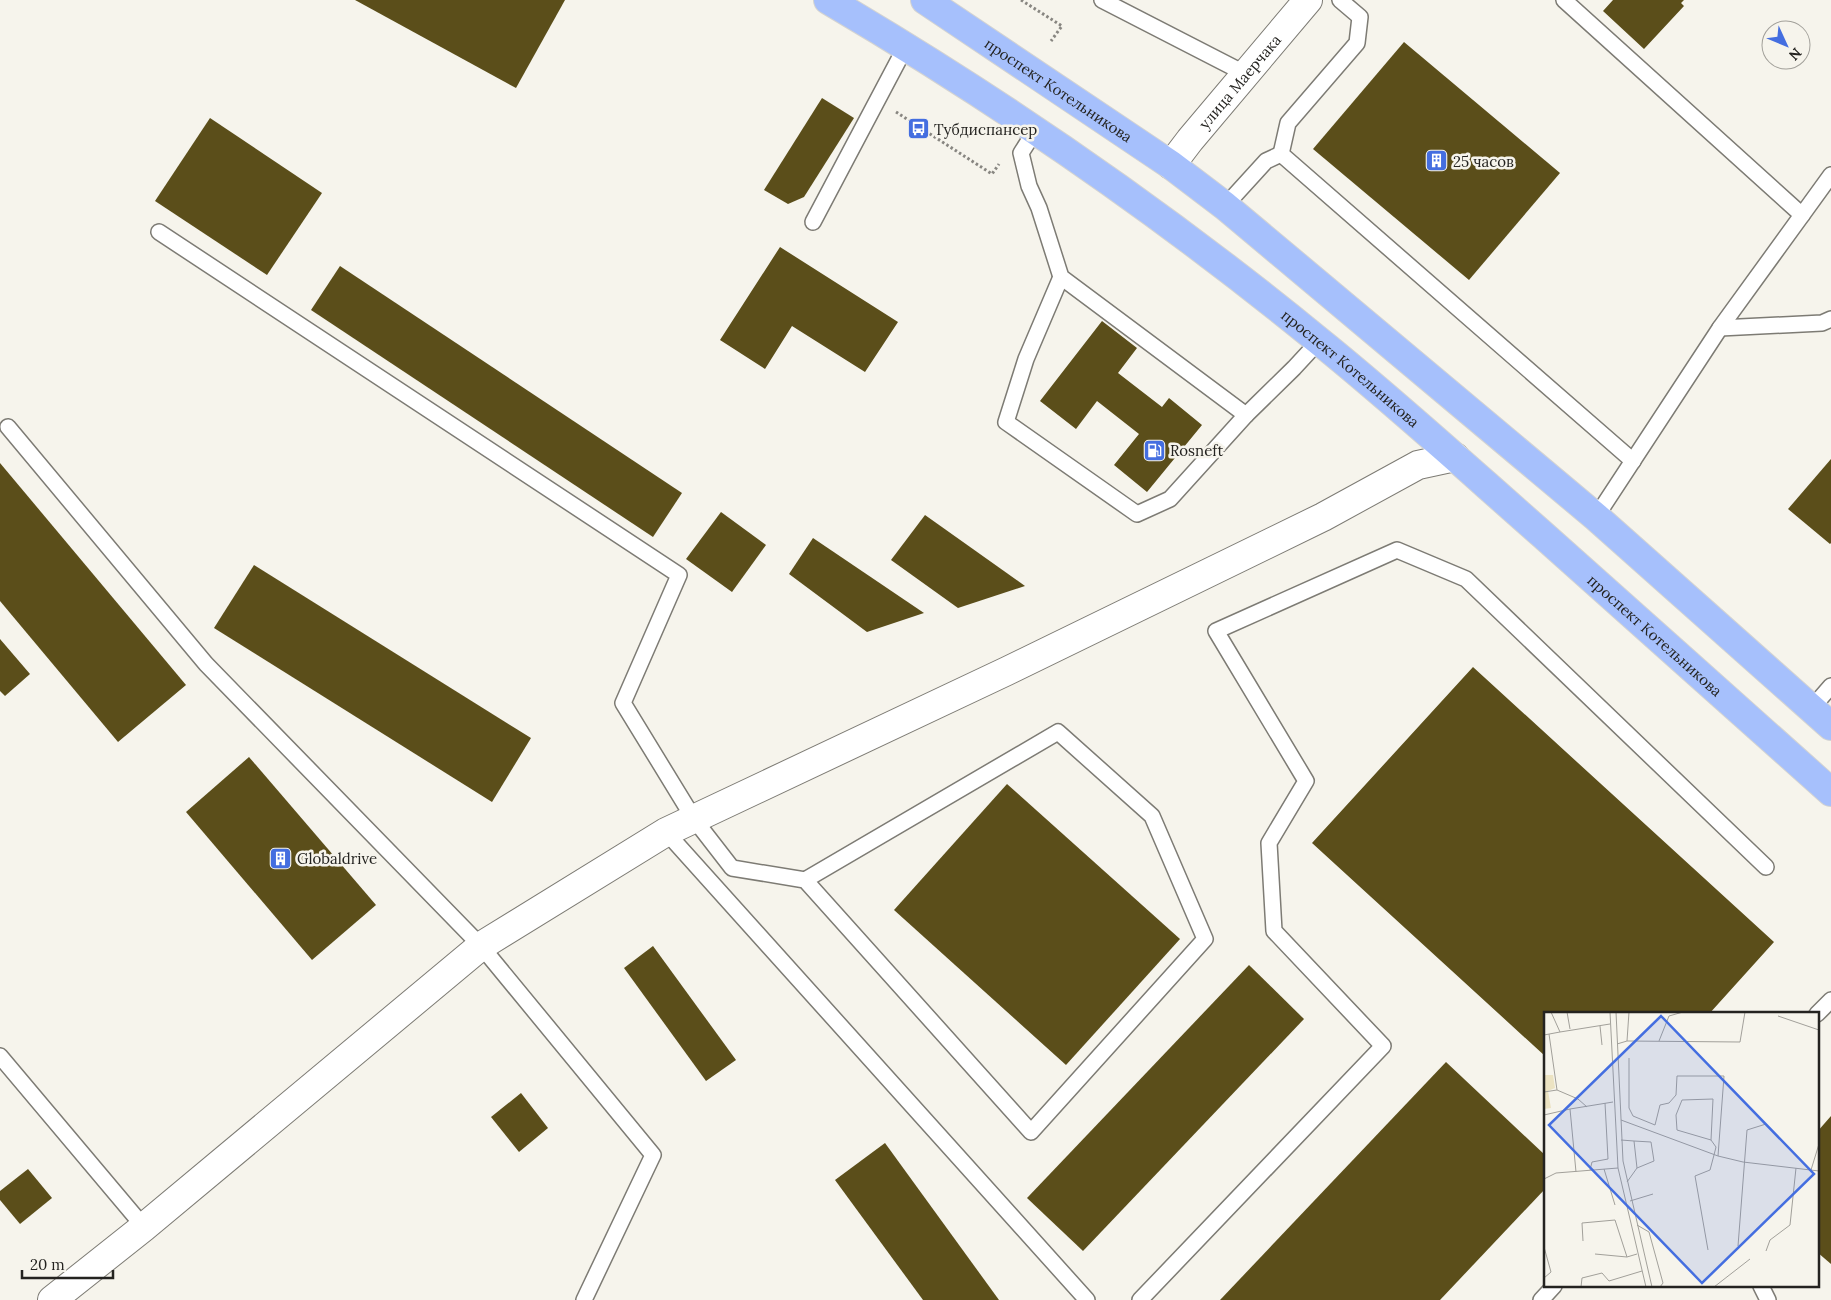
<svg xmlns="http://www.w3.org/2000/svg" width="1831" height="1300" viewBox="0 0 1831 1300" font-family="Lora,serif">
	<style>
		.building { fill: #5b4e1a }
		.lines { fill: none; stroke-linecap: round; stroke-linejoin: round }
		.service-casing { stroke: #7d7b74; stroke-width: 18 }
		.minor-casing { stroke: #7d7b74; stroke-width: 30 }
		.trunk-casing { stroke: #d3d3d2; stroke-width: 30 }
		.path { stroke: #888681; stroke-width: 3; stroke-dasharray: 2.5 2.5; stroke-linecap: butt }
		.service { stroke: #fff; stroke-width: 15 }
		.minor { stroke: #fff; stroke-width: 28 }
		.trunk { stroke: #a6c0fc; stroke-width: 28 }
		.labels { text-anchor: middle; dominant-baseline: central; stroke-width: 5; stroke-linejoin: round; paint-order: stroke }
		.street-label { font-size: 15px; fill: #242320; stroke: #f6f4ec }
		.poi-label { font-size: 15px; fill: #242320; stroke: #f6f4ec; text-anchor: start }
		.inset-road { fill: none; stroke: #a2a09a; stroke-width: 1 }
		.view { fill: #446ee0; fill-opacity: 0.15; stroke: #446ee0; stroke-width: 2.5 }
		.inset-edge { fill: none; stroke: #242320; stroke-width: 2.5 }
	</style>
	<rect width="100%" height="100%" fill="#f6f4ec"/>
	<g class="building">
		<polygon points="355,0 565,0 516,88"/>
		<polygon points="1613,0 1684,0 1681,3 1684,6 1644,49 1603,11"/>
		<polygon points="1404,42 1560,173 1469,280 1313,149"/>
		<polygon points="822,98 854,118 804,197 788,204 764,190"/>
		<polygon points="210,118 322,193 267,275 155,201"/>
		<polygon points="780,247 898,322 865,372 792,326 765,369 720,340"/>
		<polygon points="340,266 682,493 653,537 311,310"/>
		<polygon points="1102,321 1137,348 1118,373 1162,407 1169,398 1202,425 1147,492 1114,465 1139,434 1097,401 1076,429 1040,401"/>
		<polygon points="1831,459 1831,543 1830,544 1788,509"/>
		<polygon points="0,463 186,685 118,742 0,601"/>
		<polygon points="721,512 766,545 732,592 686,559"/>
		<polygon points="925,515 1025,586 958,608 891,560"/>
		<polygon points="813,538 924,613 867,632 789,574"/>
		<polygon points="254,565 531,738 492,802 214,628"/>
		<polygon points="0,639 30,674 5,696 0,691"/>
		<polygon points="1473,667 1774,942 1709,1014 1545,1014 1545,1056 1312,843"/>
		<polygon points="249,757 376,905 312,960 186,812"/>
		<polygon points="1007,784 1180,939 1066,1065 894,910"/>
		<polygon points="653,946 736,1060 706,1081 624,968"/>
		<polygon points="1249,965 1304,1019 1083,1251 1027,1198"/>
		<polygon points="1446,1062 1545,1155 1545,1189 1440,1300 1220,1300"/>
		<polygon points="521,1093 548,1128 519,1152 491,1117"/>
		<polygon points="1831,1116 1831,1264 1817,1252 1817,1132"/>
		<polygon points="885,1143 999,1300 923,1300 835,1180"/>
		<polygon points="28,1169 52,1198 20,1224 0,1200 0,1191"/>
	</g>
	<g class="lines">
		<defs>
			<g id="service">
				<polyline points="1102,0 1246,74"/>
				<polyline points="1340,0 1360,17 1357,43 1288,123 1281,154 1633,461"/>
				<polyline points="1564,0 1802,215 1720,328 1596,517"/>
				<polyline points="1035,131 1021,153 1029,186 1039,208 1061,277 1246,415 1294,368 1319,341"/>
				<polyline points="1225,206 1266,161 1281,154"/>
				<polyline points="1802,215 1831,175"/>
				<polyline points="813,222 906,46"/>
				<polyline points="159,232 679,575 623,703 694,819 732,868 805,880 1031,1132 1205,939 1152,816 1058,732 805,880"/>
				<polyline points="1061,277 1026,359 1006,422 1137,514 1170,499 1246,415"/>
				<polyline points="1720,328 1822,323 1831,319"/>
				<polyline points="8,427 206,664 481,946 653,1155 584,1300"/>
				<polyline points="1811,709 1831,686"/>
				<polyline points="666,832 1087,1300"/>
				<polyline points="1817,1014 1831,1000"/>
				<polyline points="0,1056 144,1227"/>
				<polyline points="1761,1286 1768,1300"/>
				<polyline points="1140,1300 1383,1046 1274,931 1269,843 1306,781 1216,631 1397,550 1466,579 1766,867"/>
				<polyline points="1541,1300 1554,1286"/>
			</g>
			<g id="minor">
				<path id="s1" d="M1171,165L1190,140L1308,0"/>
				<polyline points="52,1300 144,1227 481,946 666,832 1007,671 1323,517 1418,465 1455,457"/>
			</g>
			<g id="trunk">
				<path id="s2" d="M828,0C1000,101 1165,215 1319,341C1396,403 1469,470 1543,535C1639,621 1735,706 1831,792"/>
				<path id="s3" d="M925,0L1171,165L1225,206L1596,517L1831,726"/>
			</g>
		</defs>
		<use href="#service" class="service-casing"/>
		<use href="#minor" class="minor-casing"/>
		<use href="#trunk" class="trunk-casing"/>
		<g class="path">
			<polyline points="1021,0 1062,26 1051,41"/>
			<polyline points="896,112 992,174 999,164"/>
		</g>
		<use href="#service" class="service"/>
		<use href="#minor" class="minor"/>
		<use href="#trunk" class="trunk"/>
	</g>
	<defs>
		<symbol id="bus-square" viewBox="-11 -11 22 22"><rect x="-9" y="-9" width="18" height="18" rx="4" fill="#446ee0" stroke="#f6f4ec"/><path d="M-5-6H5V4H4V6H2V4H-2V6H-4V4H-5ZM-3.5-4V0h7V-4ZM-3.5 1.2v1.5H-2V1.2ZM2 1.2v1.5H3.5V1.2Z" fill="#fff"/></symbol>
		<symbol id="building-square" viewBox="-11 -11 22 22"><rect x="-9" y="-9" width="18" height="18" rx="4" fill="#446ee0" stroke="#f6f4ec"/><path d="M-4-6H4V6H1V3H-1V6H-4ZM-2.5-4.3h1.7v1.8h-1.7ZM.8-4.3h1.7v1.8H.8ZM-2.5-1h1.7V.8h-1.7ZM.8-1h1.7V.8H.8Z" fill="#fff"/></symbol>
		<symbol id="fuel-square" viewBox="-11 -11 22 22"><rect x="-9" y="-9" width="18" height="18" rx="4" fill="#446ee0" stroke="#f6f4ec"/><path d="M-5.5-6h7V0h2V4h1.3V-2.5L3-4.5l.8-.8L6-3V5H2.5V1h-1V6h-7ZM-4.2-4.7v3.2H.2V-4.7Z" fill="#fff"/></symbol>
	</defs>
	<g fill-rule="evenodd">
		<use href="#bus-square" x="906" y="116" width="25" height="25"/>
		<use href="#building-square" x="1424" y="148" width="25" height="25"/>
		<use href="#fuel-square" x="1142" y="438" width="25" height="25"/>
		<use href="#building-square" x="268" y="846" width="25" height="25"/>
	</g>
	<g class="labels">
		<g class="street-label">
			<text stroke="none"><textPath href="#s1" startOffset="108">улица Маерчака</textPath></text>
			<text stroke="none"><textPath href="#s3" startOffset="161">проспект Котельникова</textPath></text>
			<text stroke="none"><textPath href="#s2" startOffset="640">проспект Котельникова</textPath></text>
			<text stroke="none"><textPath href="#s2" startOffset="1045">проспект Котельникова</textPath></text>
		</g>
		<g class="poi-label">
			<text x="934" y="129">Тубдиспансер</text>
			<text x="1453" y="161">25 часов</text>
			<text x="1170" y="450">Rosneft</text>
			<text x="297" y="858">Globaldrive</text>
		</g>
	</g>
	<g transform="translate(1544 1012)">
		<rect width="275" height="275" fill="#f6f4ec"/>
		<path d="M0,63H9L11,76L4,79L7,96L0,97Z" fill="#ece3c2"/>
		<path class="inset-road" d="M7,0L16,20L66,12M23,0L26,17M66,0L74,156L102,275M72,0L79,149L108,275M234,4L275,18M56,14L58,33M5,22L13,78M0,23L16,20M83,29L196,30L201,0M115,29L125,4L139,0M73,32L83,29L85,0M85,46V96L89,104L111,113L116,93L125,91L132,83L133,64H180L174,144M0,80L13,78L34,87L43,95M0,103L26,97M77,108L174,144L199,150L275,159M77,128L90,129L93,156L83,170M90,129L107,130L110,149L93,156M60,157L71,193M46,158L48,150L64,147L61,91M267,158L275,132M32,160L26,97L69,90M0,167L12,161L74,156M86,189L109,182M93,213L105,220L119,271L116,275M39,229L38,211L71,208L83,245M194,234L203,118L222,112M0,235L7,260L0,266M164,238L151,164L166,158L170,143L172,135L167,128L169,87L138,88L132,103L133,118L167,128M222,239L226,228L246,213L252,156M51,242L83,245L93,242M37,275L38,266L58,261L65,269L98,259M170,275L206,247"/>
		<path class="view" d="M117,4L270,162L158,271L5,113Z"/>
		<rect width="275" height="275" class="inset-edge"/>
	</g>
	<g transform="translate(1786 45) rotate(134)"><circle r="24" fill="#f6f4ec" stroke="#a2a09a"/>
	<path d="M0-4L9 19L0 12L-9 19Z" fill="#446ee0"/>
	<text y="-8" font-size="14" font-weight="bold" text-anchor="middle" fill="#242320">N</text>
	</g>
	<path d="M22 1270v8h91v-8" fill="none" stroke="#242320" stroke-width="2.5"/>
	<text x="30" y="1270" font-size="15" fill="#242320" stroke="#f6f4ec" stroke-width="4" paint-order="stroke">20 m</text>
</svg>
